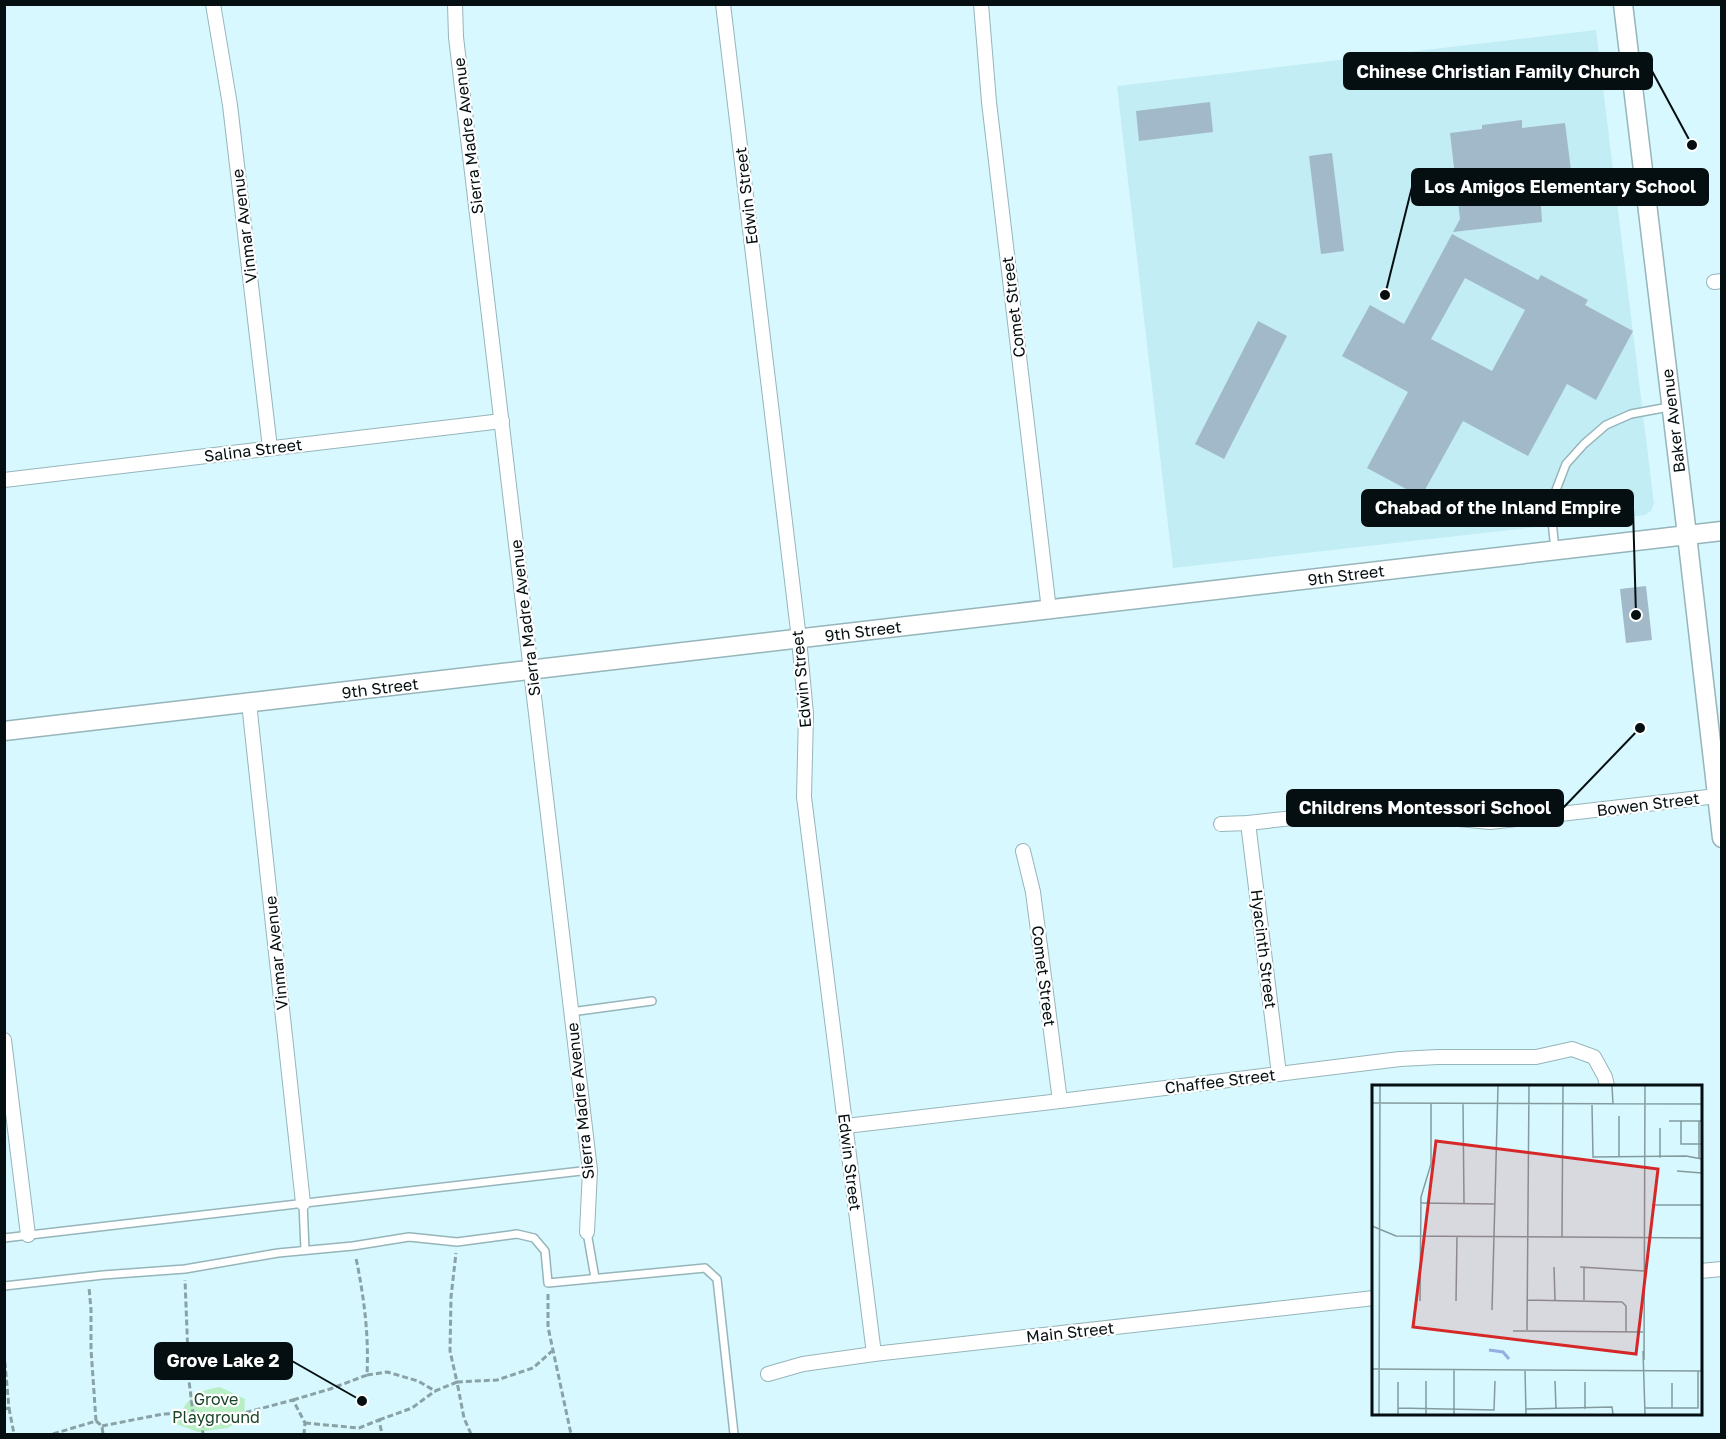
<svg xmlns="http://www.w3.org/2000/svg" width="1726" height="1439" font-family="'Golos Text',sans-serif">
  <style>
    .built { fill: #c3edf4 }
    .green { fill: #b7eec4 }
    .building { fill: #a1b9c9; fill-rule: evenodd }
    .lines { fill: none; stroke-linecap: round; stroke-linejoin: round }
    .service-casing { stroke: #96b5bb; stroke-width: 10 }
    .minor-casing { stroke: #96b5bb; stroke-width: 16 }
    .tertiary-casing { stroke: #96b5bb; stroke-width: 21 }
    .path { stroke: #89a2a6; stroke-width: 3; stroke-dasharray: 6 3; stroke-linecap: butt }
    .service { stroke: #fff; stroke-width: 7 }
    .minor { stroke: #fff; stroke-width: 14 }
    .tertiary { stroke: #fff; stroke-width: 18 }
    .labels { text-anchor: middle; dominant-baseline: central; stroke-width: 4.5; stroke-linejoin: round; paint-order: stroke }
    .street-label { font-size: 16px; fill: #050f11; stroke: #fff }
    .park-label { font-size: 16px; fill: #174326; stroke: #fff }
    .inset-river { fill: none; stroke: #96ace5; stroke-width: 3 }
    .inset-road { fill: none; stroke: #839b9f; stroke-width: 1.5 }
    .view { fill: #d62828; fill-opacity: 0.15; stroke: #d62828; stroke-width: 3 }
    .inset-edge { fill: none; stroke: #050f11; stroke-width: 3 }
    .leader { fill: none; stroke: #050f11; stroke-width: 2 }
    .callout-dot { fill: #050f11; stroke: #fff; stroke-width: 2 }
    .callout { fill: #050f11; stroke: #050f11; stroke-width: 2 }
    .callout-label { font-size: 18px; text-anchor: middle; font-weight: bold; fill: #fff }
  </style>
  <rect width="100%" height="100%" fill="#d7f8fe"/>
  <path class="built" d="M1596,30l58,474 -3,7 -6,4 -472,53 -56,-482z"/>
  <path class="green" d="M220,1387l25,12 -1,18 -16,11 -30,4 -22,-8c9,-24 18,-33 44,-37z"/>
  <g class="building">
    <path d="M1210,102l3,30 -74,9 -3,-30z"/>
    <path d="M1522,120v8l43,-5 7,55 -14,2 3,23 -20,3 1,16 -89,10 7,-13 -10,-86 32,-4v-4z"/>
    <path d="M1332,153l12,98 -23,3 -12,-98z"/>
    <path d="M1452,234l86,46 3,-5 47,25 -3,5 48,26 -37,69 -29,-16 -39,72 -65,-35 -42,76 -54,-29 41,-76 -66,-36 28,-51 34,19zM1465,278l60,32 -33,61 -61,-32z"/>
    <path d="M1258,321l29,15 -63,123 -29,-15z"/>
    <path d="M1646,586l6,54 -26,3 -6,-54z"/>
  </g>
  <g class="lines">
    <defs>
      <g id="service">
        <path d="M1555,550l-4,-39 5,-21 10,-26 18,-20 22,-19 25,-11 38,-7"/>
        <path d="M571,1012l81,-11"/>
        <path d="M303,1203l2,47"/>
        <path d="M587,1232l8,46"/>
        <path d="M4,1238l586,-68"/>
        <path d="M4,1286l99,-11 82,-6 93,-16 75,-7 56,-9 48,5 60,-8 17,4 11,13 3,32 157,-15 12,11 17,155"/>
      </g>
      <g id="minor">
        <path d="M213,4l17,101 40,343"/>
        <path d="M455,4l1,33 134,1133 -3,62"/>
        <path d="M723,4l76,635 7,75 -2,83 70,557"/>
        <path d="M981,4l8,98 60,508"/>
        <path d="M1714,282l8,-1"/>
        <path d="M4,480l498,-59"/>
        <path d="M249,703l54,500"/>
        <path d="M1248,823l31,251"/>
        <path d="M1221,824l27,-1 117,-13 125,12 227,-26"/>
        <path d="M1023,851l10,41 27,209"/>
        <path d="M4,1040l24,195"/>
        <path d="M846,1126l214,-25 340,-42 38,-2h98l36,-8 22,8 11,20 2,9"/>
        <path d="M1700,1271l22,-2"/>
        <path d="M768,1374l35,-10 71,-10 500,-56"/>
      </g>
      <g id="tertiary">
        <path d="M1623,4l64,531 35,303"/>
        <path d="M4,731l1718,-200"/>
      </g>
    </defs>
    <use href="#service" class="service-casing"/>
    <use href="#minor" class="minor-casing"/>
    <use href="#tertiary" class="tertiary-casing"/>
    <g class="path">
      <path d="M548,1294v33l23,107"/>
      <path d="M4,1353l5,55 -5,1"/>
      <path d="M367,1375l20,-3 31,9 17,10 22,-9 -7,-31 1,-54 5,-44"/>
      <path d="M293,1400l37,-11 37,-14c2,-40 -3,-78 -11,-117"/>
      <path d="M9,1408l5,26"/>
      <path d="M193,1413l15,5 28,-3 57,-15 12,23 -1,11"/>
      <path d="M194,1415l8,11 1,8"/>
      <path d="M379,1420l33,-12 23,-17"/>
      <path d="M96,1421l6,5 1,8"/>
      <path d="M305,1423l54,5 20,-8 3,14"/>
      <path d="M102,1426l61,-12 30,-1 -4,-32 -4,-101"/>
      <path d="M53,1434l43,-13 -5,-72v-39l-2,-23"/>
      <path d="M471,1434l-7,-16 -7,-36 40,-2 36,-12 19,-17"/>
    </g>
    <use href="#service" class="service"/>
    <use href="#minor" class="minor"/>
    <use href="#tertiary" class="tertiary"/>
  </g>
  <g class="labels">
    <g class="street-label">
      <text transform="translate(468 136) rotate(-97)">Sierra Madre Avenue</text>
      <text transform="translate(746 196) rotate(-97)">Edwin Street</text>
      <text transform="translate(244 226) rotate(-97)">Vinmar Avenue</text>
      <text transform="translate(1013 307) rotate(-97)">Comet Street</text>
      <text transform="translate(1673 421) rotate(-97)">Baker Avenue</text>
      <text transform="translate(253 450) rotate(-7)">Salina Street</text>
      <text transform="translate(1346 575) rotate(-7)">9th Street</text>
      <text transform="translate(525 618) rotate(-97)">Sierra Madre Avenue</text>
      <text transform="translate(863 631) rotate(-7)">9th Street</text>
      <text transform="translate(801 679) rotate(-95)">Edwin Street</text>
      <text transform="translate(380 688) rotate(-7)">9th Street</text>
      <text transform="translate(1648 804) rotate(-7)">Bowen Street</text>
      <text transform="translate(1264 949) rotate(83)">Hyacinth Street</text>
      <text transform="translate(276 953) rotate(-96)">Vinmar Avenue</text>
      <text transform="translate(1044 976) rotate(83)">Comet Street</text>
      <text transform="translate(1220 1081) rotate(-7)">Chaffee Street</text>
      <text transform="translate(580 1101) rotate(-96)">Sierra Madre Avenue</text>
      <text transform="translate(850 1162) rotate(83)">Edwin Street</text>
      <text transform="translate(1070 1332) rotate(-6)">Main Street</text>
    </g>
    <g class="park-label">
      <text x="216" y="1399">Grove<tspan x="216" dy="18">Playground</tspan></text>
    </g>
  </g>
  <g transform="translate(1372 1085)">
    <rect width="330" height="330" fill="#d7f8fe"/>
    <path class="inset-river" d="M117,265l14,2 6,7"/>
    <path class="inset-road" d="M240,1l1,18M0,18l330,1M91,19l1,99M220,20l1,52 93,-1 16,3M297,36h33M309,36v23h21M288,43v30M247,72v-41M327,74v-38M305,86l25,2M48,118l74,1M280,120h50M0,141l24,10 306,2M190,152l1,-151M182,182l1,33M208,182l64,4M212,182v33M155,215l95,2 4,4v26M48,216l1,-104 10,-33v-61M84,216l1,-65M120,225l6,-224M155,245l2,-244M141,246l130,1M271,266l2,63M272,275l1,-274M0,284l330,2M82,285v44M153,286l1,43M183,296l1,28M26,297v32M213,297v27M26,323l96,2 1,-29M273,323h53v-37M300,323v-25M154,324l86,-2 1,7M7,329l1,-328M54,329v-33"/>
    <path class="view" d="M64,56l222,28 -22,185 -223,-27z"/>
    <rect width="330" height="330" class="inset-edge"/>
  </g>
  <path class="leader" d="M1692 145L1652 71M1385 295L1412 187M1636 615L1633 508M1640 728L1563 808M362 1401L292 1361"/>
  <g class="callout-dot">
    <circle cx="1692" cy="145" r="6"/>
    <circle cx="1385" cy="295" r="6"/>
    <circle cx="1636" cy="615" r="6"/>
    <circle cx="1640" cy="728" r="6"/>
    <circle cx="362" cy="1401" r="6"/>
  </g>
  <g class="callout">
    <rect x="1344" y="53" width="308" height="36" rx="6"/>
    <rect x="1412" y="169" width="296" height="36" rx="6"/>
    <rect x="1362" y="490" width="271" height="36" rx="6"/>
    <rect x="1287" y="790" width="276" height="36" rx="6"/>
    <rect x="155" y="1343" width="137" height="36" rx="6"/>
  </g>
  <g class="callout-label">
    <text x="1498" y="78">Chinese Christian Family Church</text>
    <text x="1560" y="193">Los Amigos Elementary School</text>
    <text x="1498" y="514">Chabad of the Inland Empire</text>
    <text x="1425" y="814">Childrens Montessori School</text>
    <text x="223" y="1367">Grove Lake 2</text>
  </g>
  <rect width="1726" height="1439" fill="none" stroke="#050f11" stroke-width="12"/>
</svg>
